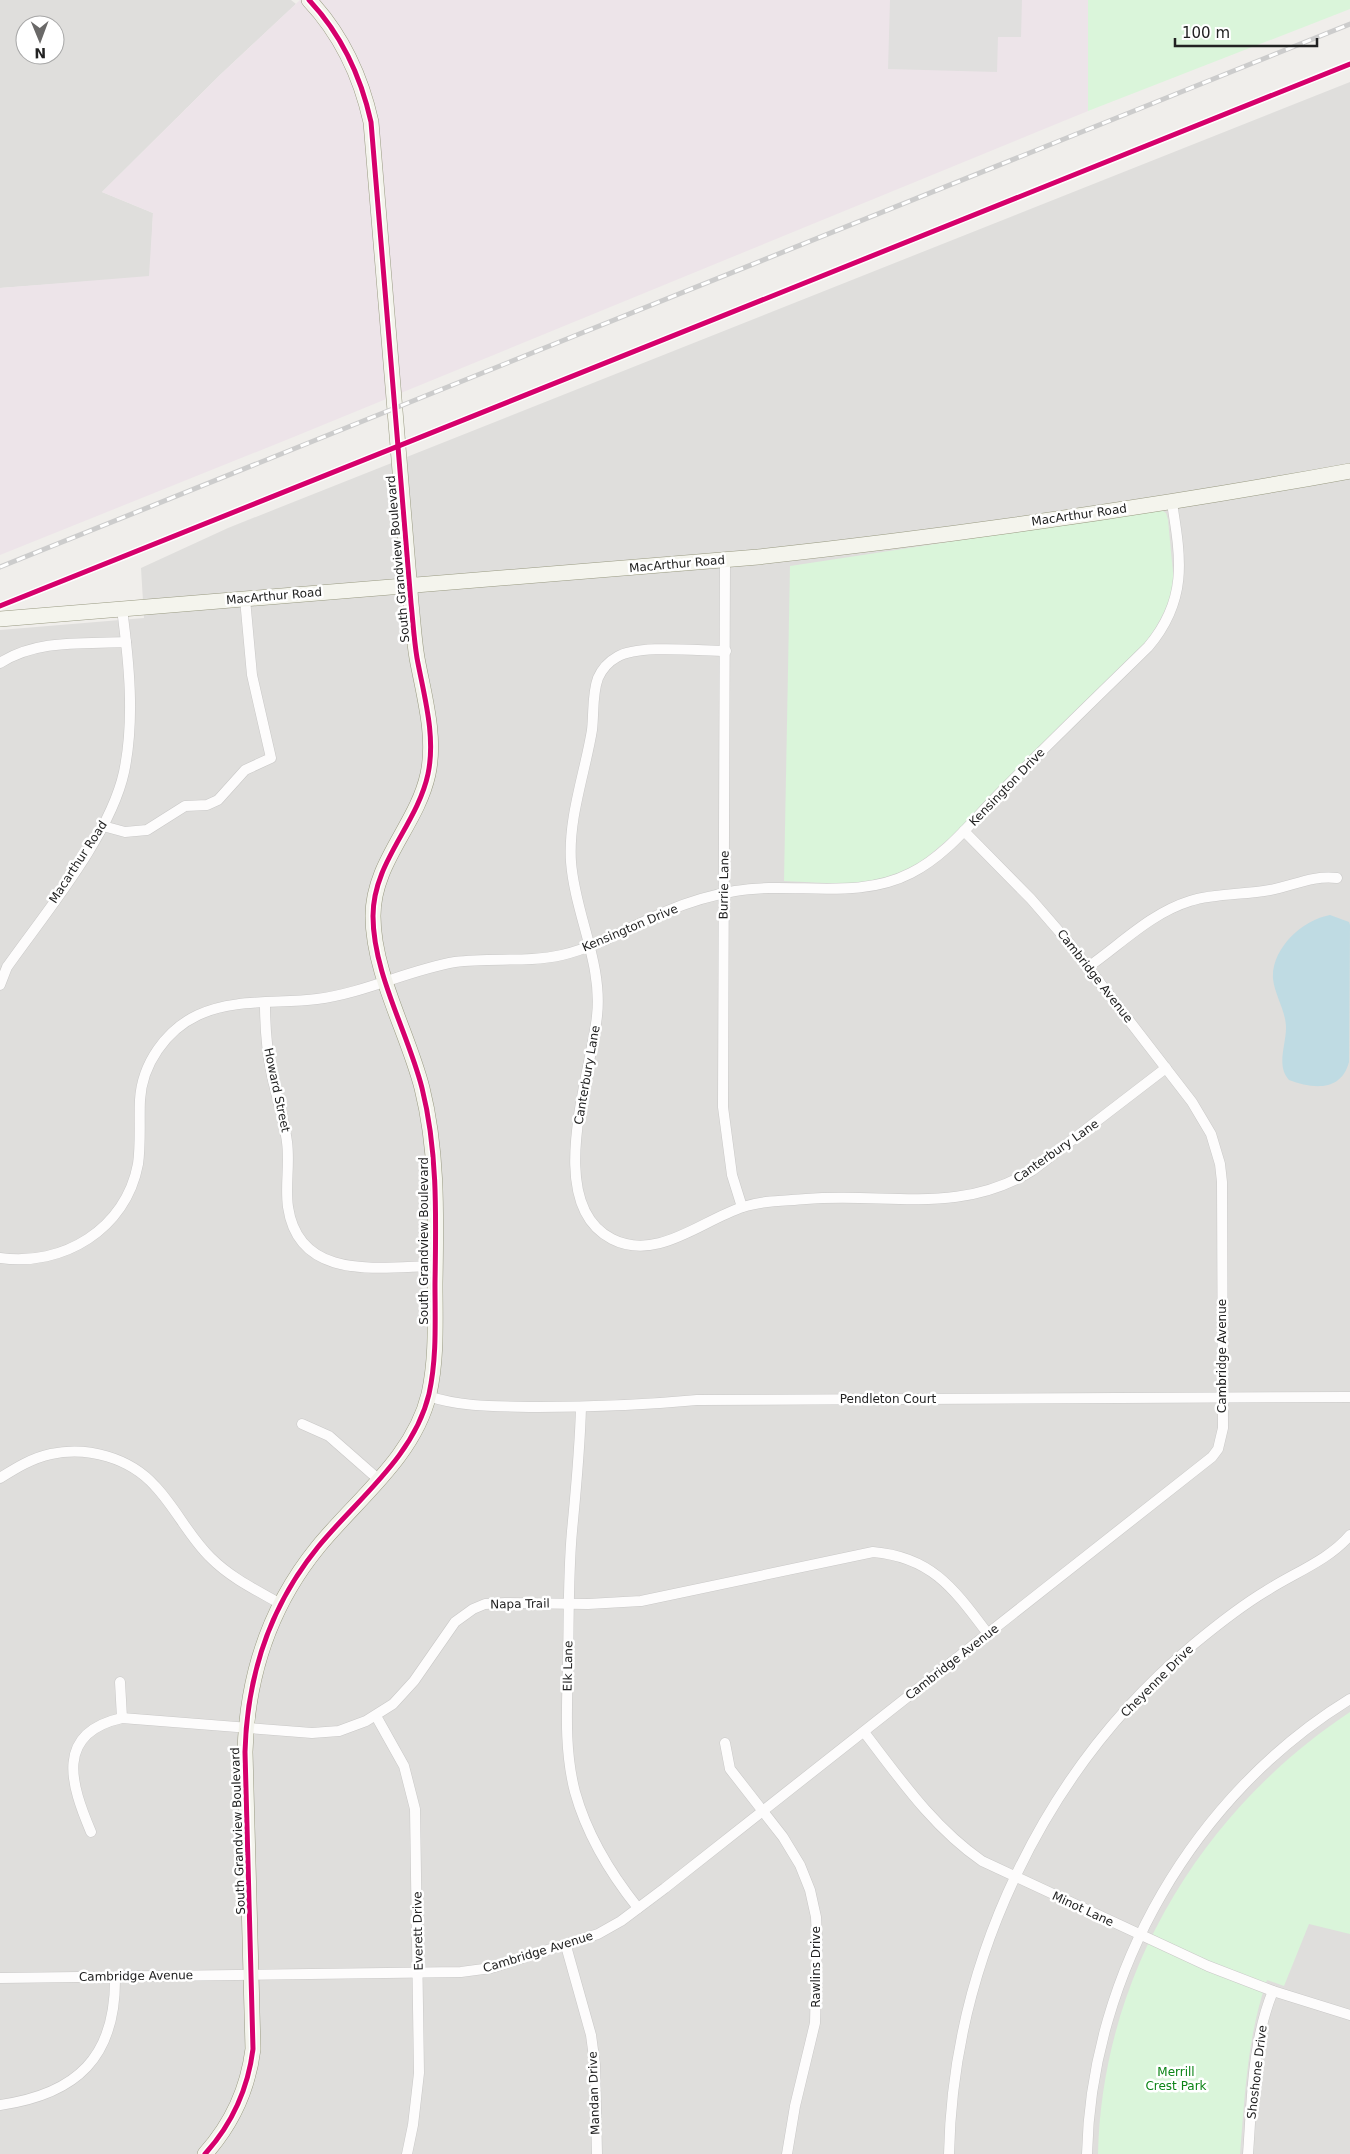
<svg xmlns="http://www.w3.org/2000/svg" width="1350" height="2154" font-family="'DejaVu Sans',sans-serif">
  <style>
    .residential { fill: #dfdedc; fill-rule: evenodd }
    .industrial { fill: #ede4e9 }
    .park { fill: #daf5da }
    .parking { fill: #e0dfde }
    .water { fill: #bfdbe3 }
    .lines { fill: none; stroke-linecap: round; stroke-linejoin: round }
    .street-casing { stroke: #c9c8c7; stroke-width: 11 }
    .secondary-casing { stroke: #999a82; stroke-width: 16 }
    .street { stroke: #fdfcfc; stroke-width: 10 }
    .secondary { stroke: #f4f4ed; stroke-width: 15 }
    .rail-casing { stroke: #ccc; stroke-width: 5 }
    .rail { stroke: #fff; stroke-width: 3; stroke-dasharray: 9; stroke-linecap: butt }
    .cycleway-casing { stroke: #fff; stroke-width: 8 }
    .cycleway { stroke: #d6006c; stroke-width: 5 }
    .labels { text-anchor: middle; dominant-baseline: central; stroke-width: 5; stroke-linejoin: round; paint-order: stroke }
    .street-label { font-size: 12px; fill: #222; stroke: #fff }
    .park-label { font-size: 12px; fill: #0c8416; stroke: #fff }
  </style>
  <rect width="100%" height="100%" fill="#f0eeeb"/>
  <g class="residential">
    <path d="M0,0h291l5,4 -75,70 -119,118 51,21 -3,64 -150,11zM25,25h30v30h-30z"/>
    <path d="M1350,82v2072h-1350v-1524l144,-12 -3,-50 87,-40z"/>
  </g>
  <path class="industrial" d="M300,0h788v111l-792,325 -296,119v-267l149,-12 4,-63 -51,-21 119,-118z"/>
  <g class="park">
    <path d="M1088,0h262v9l-262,102z"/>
    <path d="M1161,510l5,3 2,7 6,63 -5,20 -19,35 -198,198 -31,26 -14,9 -23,8 -37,5 -63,-3 6,-315z"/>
    <path d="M1350,1712v222l-41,-10 -25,62 -17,-6c-20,57 -22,115 -27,174h-142c4,-180 104,-344 252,-442z"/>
  </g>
  <path class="parking" d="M890,0h132l-1,37h-23l-1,35 -109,-3z"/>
  <path class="water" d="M1330,915l19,7 1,3 -1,137c-8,30 -36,27 -60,18 -13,-14 -3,-35 -3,-52 0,-17 -11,-32 -13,-49 -2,-30 29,-59 57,-64z"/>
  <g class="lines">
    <defs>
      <g id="street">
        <path d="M725,560l-2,547 9,68 10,32"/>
        <path d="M726,651c-27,0 -87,-7 -109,6 -9,5 -15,12 -19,21 -6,16 -4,35 -6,52 -7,43 -24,88 -21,132 4,52 32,102 26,154 -6,59 -54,188 15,223 45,23 90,-19 131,-32 21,-7 42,-6 63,-8 81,-7 153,17 227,-29l133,-102"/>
        <path d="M0,663c37,-24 83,-19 126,-21"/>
        <path d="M103,826l22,6 22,-2 38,-24 22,-1 11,-5 27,-30 26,-12 -19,-83 -7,-76"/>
        <path d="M1088,967c33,-23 63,-54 102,-66 26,-8 54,-6 80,-11 23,-4 42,-15 67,-12"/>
        <path d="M0,985l7,-18c38,-54 103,-131 117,-195 11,-53 5,-110 -2,-163"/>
        <path d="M265,1004c0,24 2,48 7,72 5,22 12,43 15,66 3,22 -2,44 1,65 11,75 92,60 147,59"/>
        <path d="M0,1258c63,9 126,-29 138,-94 3,-21 1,-43 2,-64 2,-36 26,-70 58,-85 36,-17 81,-11 119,-16 48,-6 91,-29 138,-37 36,-5 71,1 107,-7 37,-9 70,-29 105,-44 22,-9 45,-16 68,-20 58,-10 122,10 176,-18 36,-18 62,-53 90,-81 48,-49 98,-97 147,-145 40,-47 33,-88 24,-144"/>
        <path d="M428,1396c36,12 72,10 110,11 53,0 106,-2 159,-7l653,-3"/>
        <path d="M581,1407c-1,42 -5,82 -9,124 -4,44 -3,89 -4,133 -1,43 -4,86 7,128 12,43 35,81 63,116"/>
        <path d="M302,1424l27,12 49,43"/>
        <path d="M0,1478c16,-10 32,-20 51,-24 37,-8 79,4 104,32 21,22 34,51 56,72 20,20 45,32 70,46"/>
        <path d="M120,1682l2,36"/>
        <path d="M376,1716l28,50 11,43 4,264 -6,52 -6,29"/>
        <path d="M864,1732c36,47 69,95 118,129l226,105 65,25 77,24"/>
        <path d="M725,1743l5,26 53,68 17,28 10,25 6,27 1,22 -2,84 -20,83 -8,48"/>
        <path d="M91,1832c-20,-47 -37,-99 31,-114l190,15 27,-2 27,-10 27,-17 21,-23 41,-59 18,-13 12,-5 20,-1 83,1 53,-3 232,-49c59,5 81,37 115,82"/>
        <path d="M566,1946l25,89 4,30 2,89"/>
        <path d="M0,1978l461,-6 30,-4 107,-34 23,-13 44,-33 547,-431 6,-8 5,-21 -1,-246 -2,-18 -9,-30 -19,-32 -122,-158 -39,-45 -67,-68"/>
        <path d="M0,2105c77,-11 116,-48 115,-128"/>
        <path d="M949,2154c4,-194 96,-386 245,-510 23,-19 47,-38 72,-53 28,-18 63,-31 84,-56"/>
        <path d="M1087,2154c4,-182 108,-360 263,-455"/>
        <path d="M1248,2154c4,-54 4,-112 25,-163"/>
      </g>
      <g id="secondary">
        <path d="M0,619l758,-62c198,-22 396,-50 592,-86"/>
        <path d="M205,2154c27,-30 43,-65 48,-105l-8,-297c2,-75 25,-146 73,-205 39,-48 96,-90 111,-153 8,-36 6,-74 6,-110 1,-66 3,-132 -13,-196 -14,-55 -49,-115 -49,-172 0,-54 44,-91 55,-142 8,-38 -4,-78 -11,-116 -3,-18 -4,-36 -6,-55l-40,-481c-10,-45 -30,-88 -62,-122"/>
      </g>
    </defs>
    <use href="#street" class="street-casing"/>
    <use href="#secondary" class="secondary-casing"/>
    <use href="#street" class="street"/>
    <use href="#secondary" class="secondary"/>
    <defs>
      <path id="rail" d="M0,567l1350,-543"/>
    </defs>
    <use href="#rail" class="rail-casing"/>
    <use href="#rail" class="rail"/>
    <defs>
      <g id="cycleway">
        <path d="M0,606l1350,-542"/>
        <path d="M205,2154c27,-30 43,-65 48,-105l-8,-297c2,-75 25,-146 73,-205 39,-48 96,-90 111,-153 8,-36 6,-74 6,-110 1,-66 3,-132 -13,-196 -14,-55 -49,-115 -49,-172 0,-54 44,-91 55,-142 8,-38 -4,-78 -11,-116 -3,-18 -4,-36 -6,-55l-40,-481c-10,-45 -30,-88 -62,-122"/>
      </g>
    </defs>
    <use href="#cycleway" class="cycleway-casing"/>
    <use href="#cycleway" class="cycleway"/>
  </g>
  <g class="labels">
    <g class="street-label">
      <text transform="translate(1079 515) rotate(-8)">MacArthur Road</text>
      <text transform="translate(398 559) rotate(-95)">South Grandview Boulevard</text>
      <text transform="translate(677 564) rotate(-5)">MacArthur Road</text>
      <text transform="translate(274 596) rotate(-5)">MacArthur Road</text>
      <text transform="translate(1007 787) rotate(-46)">Kensington Drive</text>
      <text transform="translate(78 862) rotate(-57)">Macarthur Road</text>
      <text transform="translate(724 885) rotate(-89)">Burrie Lane</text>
      <text transform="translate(630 928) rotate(-23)">Kensington Drive</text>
      <text transform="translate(1095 976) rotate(52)">Cambridge Avenue</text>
      <text transform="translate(587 1075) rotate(-80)">Canterbury Lane</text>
      <text transform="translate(277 1090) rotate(78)">Howard Street</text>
      <text transform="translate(1056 1151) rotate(-35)">Canterbury Lane</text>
      <text transform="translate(424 1241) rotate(-90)">South Grandview Boulevard</text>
      <text transform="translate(1222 1356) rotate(-90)">Cambridge Avenue</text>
      <text x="888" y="1399">Pendleton Court</text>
      <text transform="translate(520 1604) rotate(-1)">Napa Trail</text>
      <text transform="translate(952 1662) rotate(-38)">Cambridge Avenue</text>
      <text transform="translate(568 1666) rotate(-89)">Elk Lane</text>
      <text transform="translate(1157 1681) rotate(-45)">Cheyenne Drive</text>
      <text transform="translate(238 1831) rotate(-92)">South Grandview Boulevard</text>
      <text transform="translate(1083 1909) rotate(25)">Minot Lane</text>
      <text transform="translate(418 1931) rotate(-91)">Everett Drive</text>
      <text transform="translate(538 1952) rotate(-17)">Cambridge Avenue</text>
      <text transform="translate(816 1967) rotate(-90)">Rawlins Drive</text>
      <text transform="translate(136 1976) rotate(-1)">Cambridge Avenue</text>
      <text transform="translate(1257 2072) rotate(-83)">Shoshone Drive</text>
      <text transform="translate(594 2093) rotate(-92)">Mandan Drive</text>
    </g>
    <g class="park-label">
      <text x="1176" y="2072">Merrill<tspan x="1176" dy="14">Crest Park</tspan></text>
    </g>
  </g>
  <g transform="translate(40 40) rotate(179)"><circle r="24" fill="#ffffff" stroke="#a7a7a7"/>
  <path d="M0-4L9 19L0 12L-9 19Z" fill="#6a6968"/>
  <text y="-8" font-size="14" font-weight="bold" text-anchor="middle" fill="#222222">N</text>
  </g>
  <path d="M1175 38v8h142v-8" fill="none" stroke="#222222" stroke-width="2.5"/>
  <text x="1182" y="38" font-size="15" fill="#222222" stroke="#ffffff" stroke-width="4" paint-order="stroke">100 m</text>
</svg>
